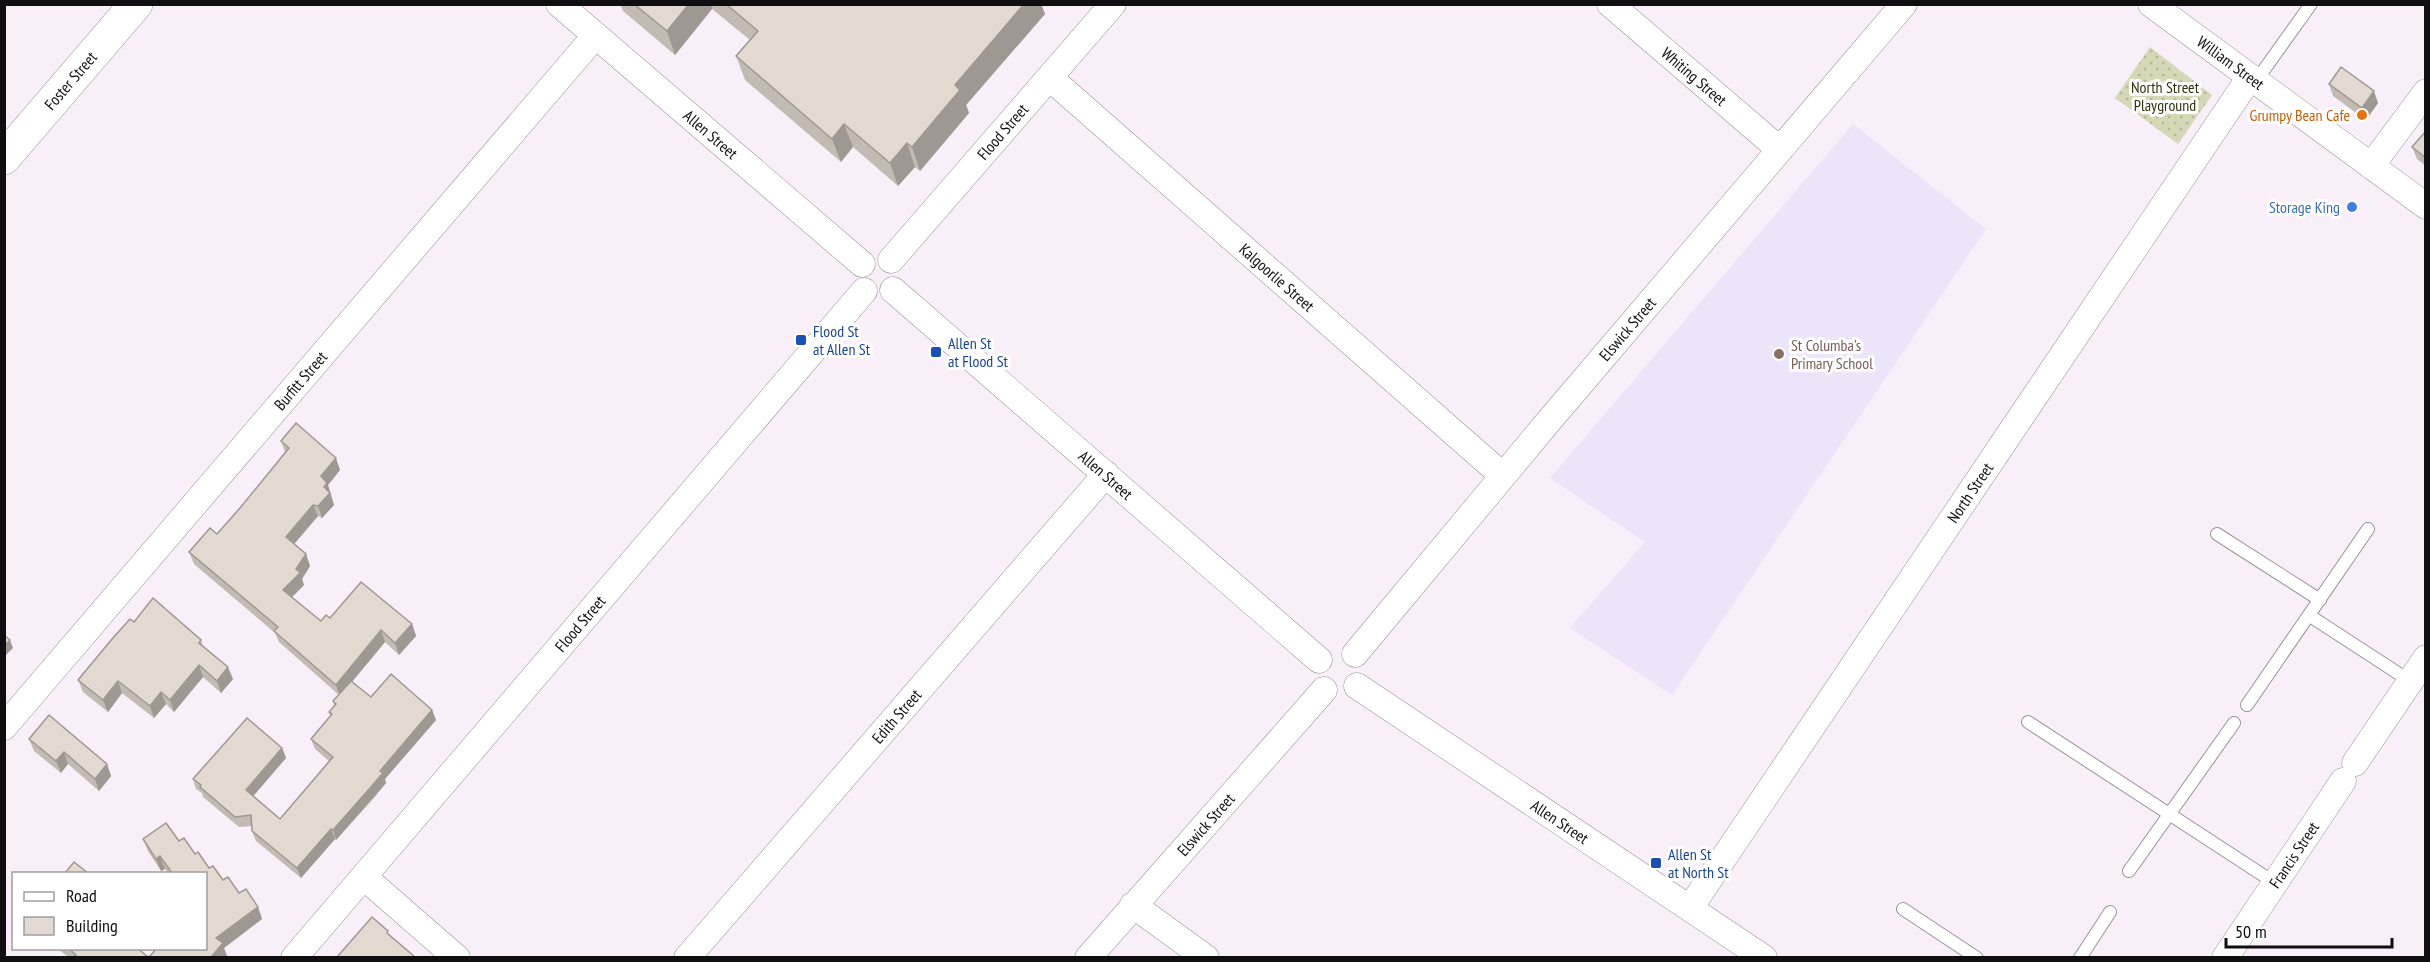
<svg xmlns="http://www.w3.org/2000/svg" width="2430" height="962" font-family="'PT Sans Narrow',sans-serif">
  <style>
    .education { fill: #ede4fa }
    .grass { fill: url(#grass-dots) }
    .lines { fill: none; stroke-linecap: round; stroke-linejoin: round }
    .lane-casing { stroke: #9a939b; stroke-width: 14 }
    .street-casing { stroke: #9a939b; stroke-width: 27 }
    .primary-casing { stroke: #9a939b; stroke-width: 34 }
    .lane { stroke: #fff; stroke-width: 12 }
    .street { stroke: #fff; stroke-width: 26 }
    .primary { stroke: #fff; stroke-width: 33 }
    .wall { fill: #c2bbb4 }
    .shaded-wall { fill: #9e9892 }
    .building { fill: #e2d9d1; stroke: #9e9892; stroke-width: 1.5 }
    .food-dot { fill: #e8710a; stroke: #fff; stroke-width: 2 }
    .shop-dot { fill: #3f7fe0; stroke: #fff; stroke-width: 2 }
    .transit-dot { fill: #1a4fb4; stroke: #fff; stroke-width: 2 }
    .education-dot { fill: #8d6e63; stroke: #fff; stroke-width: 2 }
    .labels { text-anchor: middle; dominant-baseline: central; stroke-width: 6; stroke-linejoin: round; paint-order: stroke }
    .street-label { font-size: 16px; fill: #100e11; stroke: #fff }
    .park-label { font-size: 16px; fill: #31320d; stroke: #fff }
    .food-label { font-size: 16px; fill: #c56008; stroke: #fff; text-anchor: end }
    .shop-label { font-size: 16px; fill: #366cbe; stroke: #fff; text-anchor: end }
    .transit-label { font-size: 16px; fill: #164399; stroke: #fff; text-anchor: start }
    .education-label { font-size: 16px; fill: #785e54; stroke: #fff; text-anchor: start }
  </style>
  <defs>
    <pattern id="grass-dots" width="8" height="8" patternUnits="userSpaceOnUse" patternTransform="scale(1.5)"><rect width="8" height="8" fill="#d5d7b5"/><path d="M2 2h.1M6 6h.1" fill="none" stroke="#b6b79b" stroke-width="1.8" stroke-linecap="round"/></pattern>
  </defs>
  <rect width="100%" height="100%" fill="#f8eff8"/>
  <path class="education" d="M1853,124l133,105 -314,466 -102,-67 75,-86 -95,-64z"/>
  <path class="grass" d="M2150,47l62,48 -34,49 -63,-46z"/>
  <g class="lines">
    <defs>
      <g id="lane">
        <path d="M2256,81l55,-77"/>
        <path d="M2217,534l103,66"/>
        <path d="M2310,616l100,65"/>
        <path d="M2247,705l121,-176"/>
        <path d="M2028,722l247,161"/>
        <path d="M2129,871l105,-148"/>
        <path d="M1903,909l74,49"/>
        <path d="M2080,958l30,-46"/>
      </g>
      <g id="street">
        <path id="s1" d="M559,4l303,260"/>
        <path id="s2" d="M1610,4l169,145"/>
        <path id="s3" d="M2151,4l275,202"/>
        <path id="s4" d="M1050,78l452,397"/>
        <path d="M2371,166l55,-74"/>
        <path id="s5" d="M891,260l222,-256"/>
        <path id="s6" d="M893,290l426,370"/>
        <path id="s7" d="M1355,654l193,-232 356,-418"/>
        <path id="s8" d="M1357,686l407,272"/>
        <path id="s9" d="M4,727l591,-691"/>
        <path d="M2355,763l71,-105"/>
        <path d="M364,877l93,81"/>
        <path d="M1133,905l73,53"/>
        <path id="s10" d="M1690,908l560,-831"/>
        <path id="s11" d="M294,958l570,-667"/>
        <path id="s12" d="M687,958l419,-484"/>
        <path id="s13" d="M1088,958l236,-268"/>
        <path id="s14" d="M2225,958l118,-177"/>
      </g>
      <g id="primary">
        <path id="s15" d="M4,158l132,-154"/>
      </g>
    </defs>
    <use href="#lane" class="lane-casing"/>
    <use href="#street" class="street-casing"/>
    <use href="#primary" class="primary-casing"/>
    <use href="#lane" class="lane"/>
    <use href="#street" class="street"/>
    <use href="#primary" class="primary"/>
  </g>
  <g class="wall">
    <path d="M620,4h421l4,10 -79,91 3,8 -49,58 -5,-4 -17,19 -45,-39 -12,15 -96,-82 -9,-24 14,-16 -38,-31 -37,46 -52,-44z"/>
    <path d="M2329,84l49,19 -12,17 -33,-24z"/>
    <path d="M2426,131v35l-9,-7 -5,-12z"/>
    <path d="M281,441l59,29 -12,15 6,20 -12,13 -4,-2 -24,28 12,10 4,12 -8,13 2,6 -12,12 29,24 9,-3 82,6 4,12 -17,19 -14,-13 -33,40 19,15 61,13 4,10 -51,59 1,4 -12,15 -38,42 -1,-1 -34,39 -45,-37 -4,-10v-5l-13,1 -36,-30 -1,-4 -6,-4 -3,-10 89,-31 4,10 -33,38 27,23 49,-58 -14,-12 -4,-10 19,-23 -1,-4 5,-7 -1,-4 6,-6 -60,-53 -4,-9 -81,-69 -5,-12 28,-18 23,-26 45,-56z"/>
    <path d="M134,622l67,18 2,6 30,33 -12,14 -18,-16 -29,35 -8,-8 -12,14 -32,-25 -14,19 -25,-20 -5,-12z"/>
    <path d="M29,739l78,25 4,12 -12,15 -31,-27 -7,9 -27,-22z"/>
    <path d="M143,839l36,2 60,52 19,14 4,12 -38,29 3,8 -21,-8v-75h-38l-3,-4 -4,2 -13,-20z"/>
    <path d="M137,948l11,9h-80l-10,-8z"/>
  </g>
  <g class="shaded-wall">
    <path d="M689,4h22l1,5 -37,46 -8,-24z"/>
    <path d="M1024,4h17l4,10 -79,91 3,8 -49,58 -8,-24 43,-62z"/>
    <path d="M2374,91l4,12 -12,17 -4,-12z"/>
    <path d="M844,124l9,23 -12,15 -9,-23z"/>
    <path d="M907,143l8,24 -17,19 -8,-23z"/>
    <path d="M336,458l4,12 -12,15 6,20 -12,13 -4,-12 6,-19 -3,-11z"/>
    <path d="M313,505l5,11 -28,33 -4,-12z"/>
    <path d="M306,554l4,12 -8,13 2,6 -16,16 -5,-11z"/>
    <path d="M412,624l4,12 -17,19 -4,-12z"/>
    <path d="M381,630l4,12 -45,54 -4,-11z"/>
    <path d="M10,640l3,8 -9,9v-11z"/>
    <path d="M199,665l4,12 -29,35 -4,-12z"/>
    <path d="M228,667l5,12 -12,14 -4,-12z"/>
    <path d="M118,681l4,12 -14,19 -5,-12z"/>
    <path d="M161,692l5,12 -12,14 -4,-12z"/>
    <path d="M432,710l4,10 -51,59 1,4 -50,57 -3,-10 47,-59z"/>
    <path d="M282,748l4,10 -36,42 -4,-10z"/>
    <path d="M64,752l4,12 -7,9 -5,-12z"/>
    <path d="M107,764l4,12 -12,15 -4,-12z"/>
    <path d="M331,829l4,10 -34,39 -4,-10z"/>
    <path d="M160,856l5,13 -4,2 -5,-12z"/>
    <path d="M258,907l4,12 -38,29 3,8 -1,1h-15l5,-19z"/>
  </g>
  <g class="building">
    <path d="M634,4h55l-22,27z"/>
    <path d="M726,4h298l-69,81 5,5 -48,57 -5,-4 -17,20 -46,-39 -12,15 -96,-83 22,-25z"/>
    <path d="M2341,67l33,24 -12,17 -33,-24z"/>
    <path d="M2426,131v27l-14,-11z"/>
    <path d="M296,423l40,35 -15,18 6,7 -3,4 6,6 -12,13 -5,-1 -27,32 20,17 -10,15 4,4 -17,17 38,31 5,-6 4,3 31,-36 51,42 -17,19 -14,-13 -45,55 -62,-54 4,-4 -89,-75 21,-24 7,6 23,-26 49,-60 -8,-7z"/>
    <path d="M153,598l48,42 -2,3 29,24 -11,14 -18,-16 -29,35 -9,-8 -11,14 -32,-25 -15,19 -25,-20 34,-41 18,-20 4,3z"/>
    <path d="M4,635l6,5 -6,6z"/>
    <path d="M391,674l41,36 -52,61 3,2 -13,15 -37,42 -2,-1 -34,39 -45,-37 -1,-16 -16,2 -35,-30 1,-2 -8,-6 54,-61 35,30 -36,42 34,29 53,-62 -22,-18 21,-25 -3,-2 7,-8 -3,-3 18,-20 20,16z"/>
    <path d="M49,715l58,49 -12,15 -31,-27 -8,9 -27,-22z"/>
    <path d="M166,823l13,18 5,-3 11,16 3,-2 11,16 4,-2 10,14 5,-3 11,16 7,-4 12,18 -42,31 7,5 -12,14h-62l8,-9h49v-75h-34l-12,-17 -4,3 -13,-20z"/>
    <path d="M74,862l14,11h-23z"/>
    <path d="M372,917l16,14 -1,2 28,24h-78z"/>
    <path d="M68,948h69l11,9h-74l2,-2z"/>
  </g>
  <circle class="food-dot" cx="2362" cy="115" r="6"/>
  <circle class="shop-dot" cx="2352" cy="207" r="6"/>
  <g class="transit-dot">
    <rect x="795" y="334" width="12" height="12" rx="3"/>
    <rect x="930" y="346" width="12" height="12" rx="3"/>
    <rect x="1650" y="857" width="12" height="12" rx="3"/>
  </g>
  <circle class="education-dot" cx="1779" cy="354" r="6"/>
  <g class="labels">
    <g class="street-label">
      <text stroke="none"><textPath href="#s3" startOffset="99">William Street</textPath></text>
      <text stroke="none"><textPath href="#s2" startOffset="111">Whiting Street</textPath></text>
      <text stroke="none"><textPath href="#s15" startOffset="102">Foster Street</textPath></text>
      <text stroke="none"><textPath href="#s5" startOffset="170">Flood Street</textPath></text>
      <text stroke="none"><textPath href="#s1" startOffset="200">Allen Street</textPath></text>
      <text stroke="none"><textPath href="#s4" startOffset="302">Kalgoorlie Street</textPath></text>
      <text stroke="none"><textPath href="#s7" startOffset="424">Elswick Street</textPath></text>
      <text stroke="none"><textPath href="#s9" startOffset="456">Burfitt Street</textPath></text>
      <text stroke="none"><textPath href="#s6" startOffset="282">Allen Street</textPath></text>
      <text stroke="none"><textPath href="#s10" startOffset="501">North Street</textPath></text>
      <text stroke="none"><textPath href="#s11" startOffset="440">Flood Street</textPath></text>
      <text stroke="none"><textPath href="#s12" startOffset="320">Edith Street</textPath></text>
      <text stroke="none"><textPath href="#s8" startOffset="244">Allen Street</textPath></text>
      <text stroke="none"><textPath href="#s13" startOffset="178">Elswick Street</textPath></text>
      <text stroke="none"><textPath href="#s14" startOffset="124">Francis Street</textPath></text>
    </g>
    <g class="park-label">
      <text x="2165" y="87">North Street<tspan x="2165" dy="18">Playground</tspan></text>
    </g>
    <g class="food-label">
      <text x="2350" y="115">Grumpy Bean Cafe</text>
    </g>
    <g class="shop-label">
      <text x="2340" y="207">Storage King</text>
    </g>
    <g class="transit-label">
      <text x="813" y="331">Flood St<tspan x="813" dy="18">at Allen St</tspan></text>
      <text x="948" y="343">Allen St<tspan x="948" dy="18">at Flood St</tspan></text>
      <text x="1668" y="854">Allen St<tspan x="1668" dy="18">at North St</tspan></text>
    </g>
    <g class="education-label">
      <text x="1791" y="345">St Columba's<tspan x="1791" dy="18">Primary School</tspan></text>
    </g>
  </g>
  <rect width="2430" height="962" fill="none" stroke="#100e11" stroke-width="12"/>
  <rect x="12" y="872" width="195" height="78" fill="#ffffff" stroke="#9f9fa0" stroke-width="1.5"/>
  <rect x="24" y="892" width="30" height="9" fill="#ffffff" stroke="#9f9fa0" stroke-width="1.5"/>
  <text x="66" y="902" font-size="18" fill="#100e11">Road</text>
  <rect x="24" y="917" width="30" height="18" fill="#e2d9d1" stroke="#9f9fa0" stroke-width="1.5"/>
  <text x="66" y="932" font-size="18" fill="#100e11">Building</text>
  <path d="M2226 938v9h166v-9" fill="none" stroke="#100e11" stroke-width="3"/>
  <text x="2235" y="938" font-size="18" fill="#100e11" stroke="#ffffff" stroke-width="4.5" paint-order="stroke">50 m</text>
</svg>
